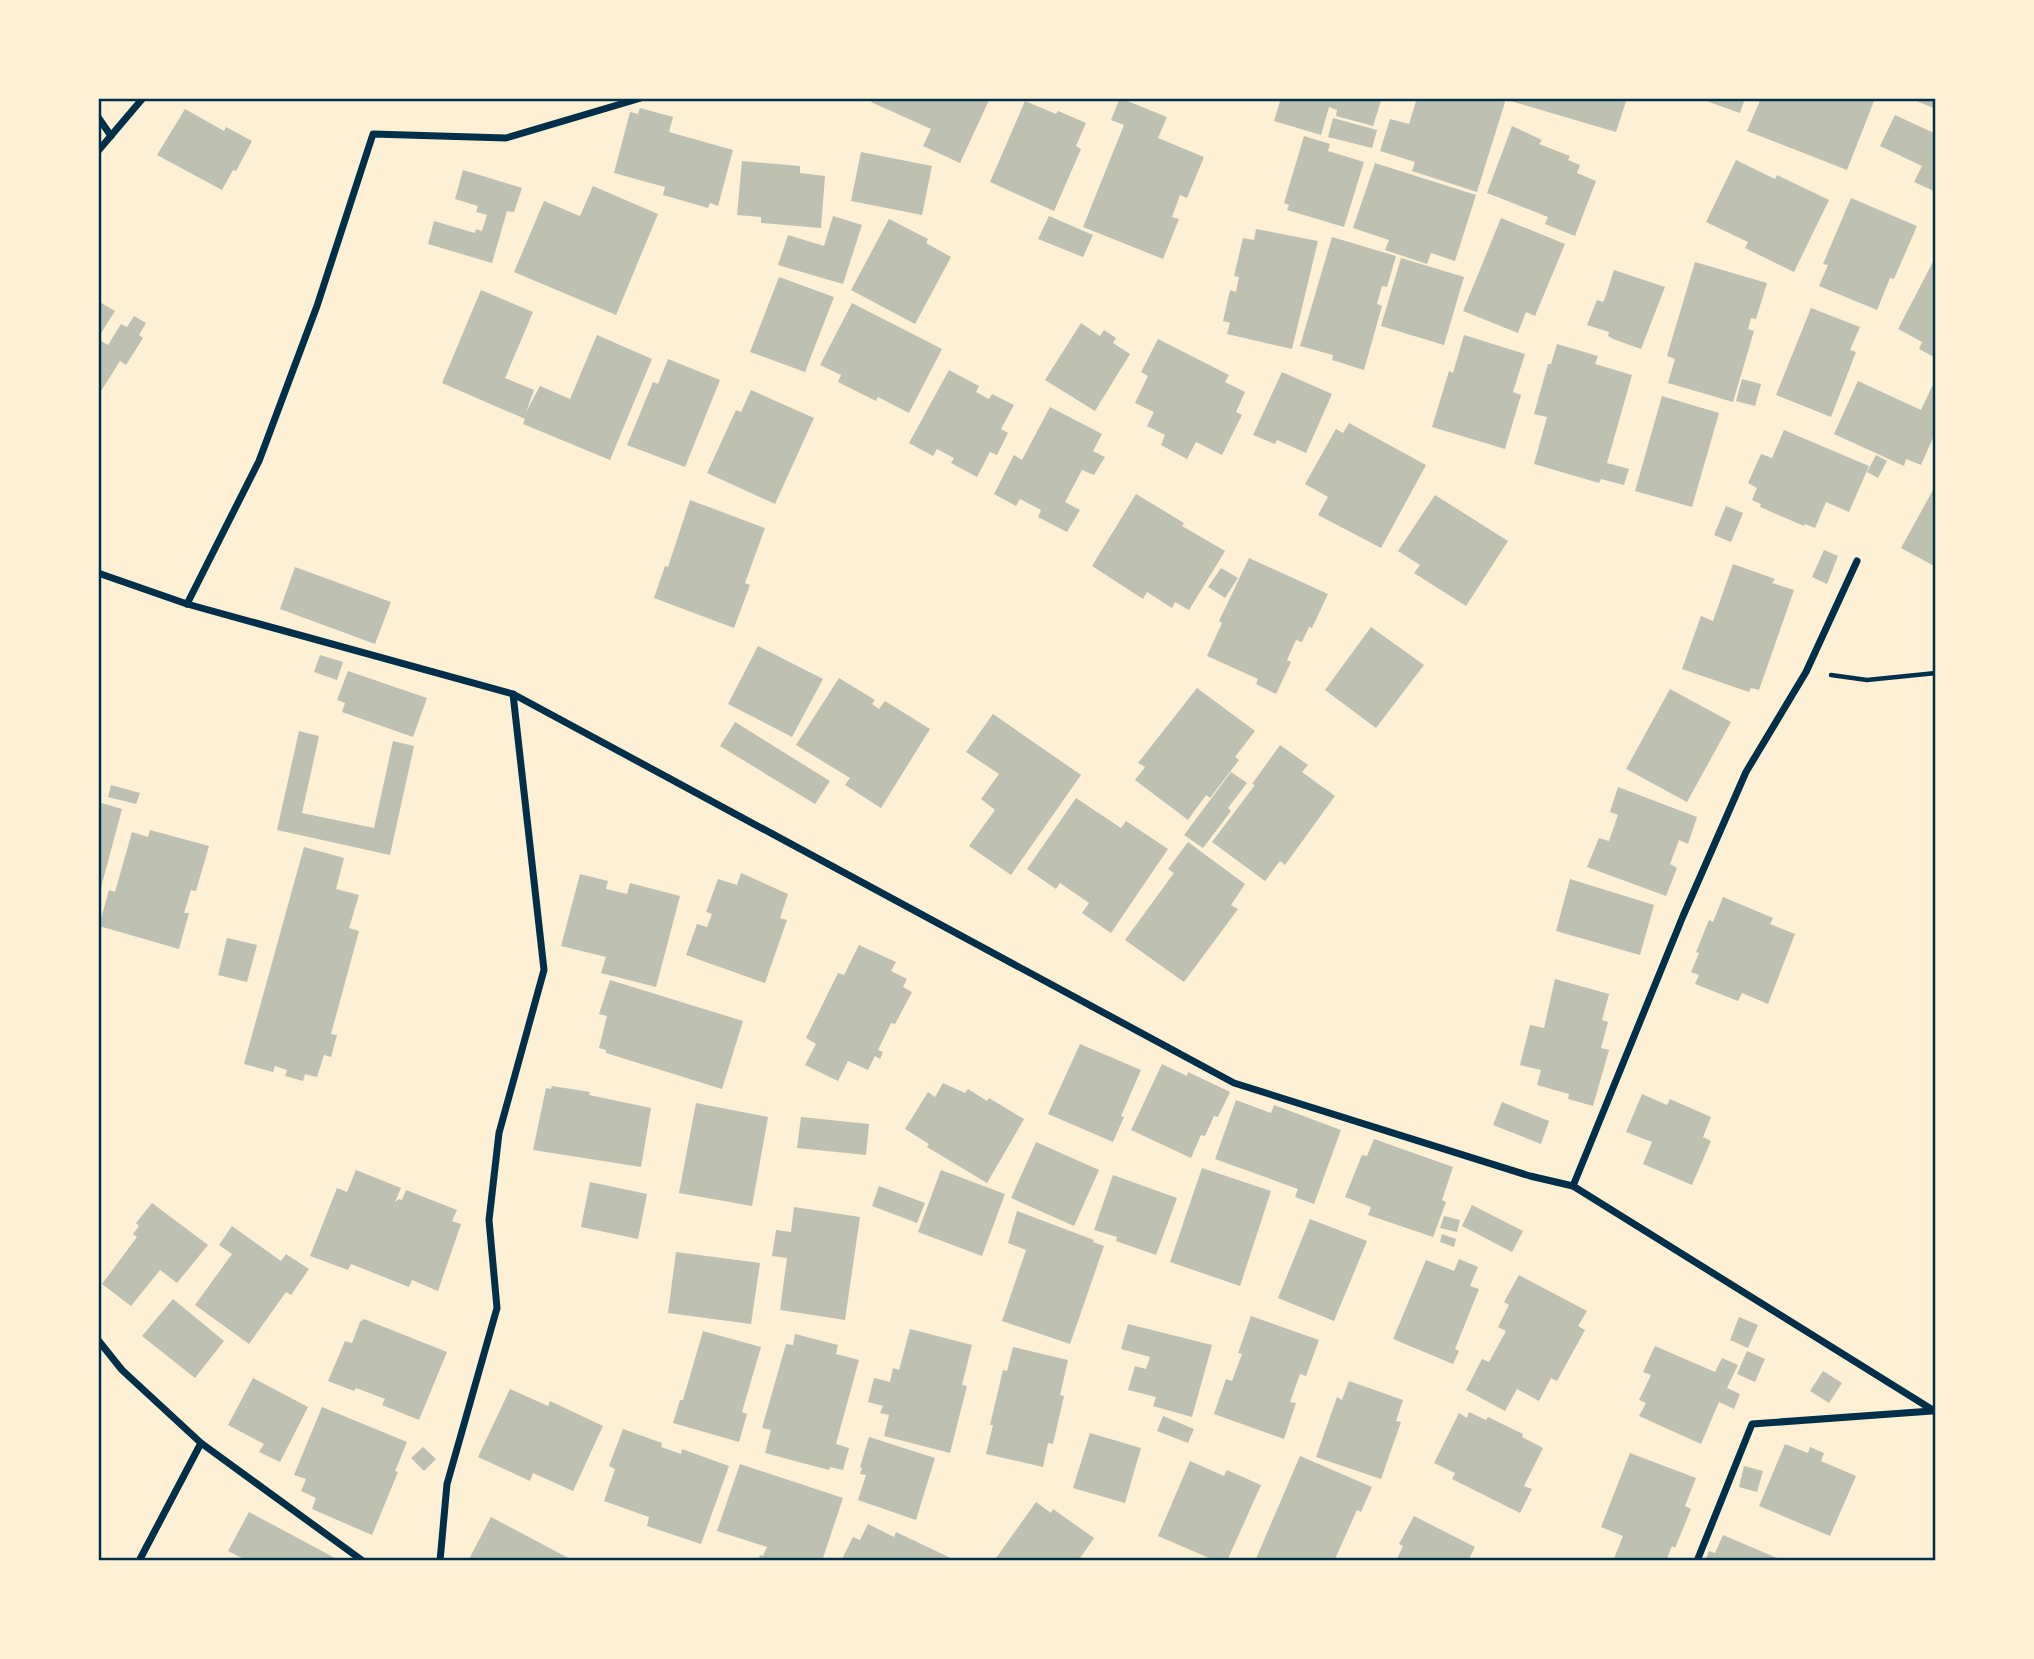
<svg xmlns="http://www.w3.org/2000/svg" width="2034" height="1659" font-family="'Fira Sans Condensed',sans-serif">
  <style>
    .building { fill: #bec0b2 }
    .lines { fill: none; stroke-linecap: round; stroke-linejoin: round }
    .path { stroke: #003049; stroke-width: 4.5 }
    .minor { stroke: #003049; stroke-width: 7 }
    .neatline { fill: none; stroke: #003049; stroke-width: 2.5 }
  </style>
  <rect width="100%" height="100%" fill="#fdf0d5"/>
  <g class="building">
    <path d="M873,98h117l-30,65 -37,-17 8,-17 -60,-27z"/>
    <path d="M1120,98l47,19 -9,21 46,19 -17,41 -7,-3 -8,22 7,2 -16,40 -80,-32 41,-102 -13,-5z"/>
    <path d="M1281,98h101l-9,28 -37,-10 1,-6 -8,-3 -8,28 -47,-14z"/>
    <path d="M1417,98h77l11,4 -28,90 -65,-21 3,-9 -35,-11 10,-32 19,5z"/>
    <path d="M1508,98h119l-11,34 -109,-32z"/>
    <path d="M1698,98h47l-5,15z"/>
    <path d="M1761,98h104l9,3 -27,69 -100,-39z"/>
    <path d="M1909,98h27v11z"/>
    <path d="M1025,101l31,13 2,-3 28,12 -10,23 5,3 -27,62 -64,-29z"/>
    <path d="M640,108l33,9 -4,15 64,18 -15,56 -8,-3 -2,5 -45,-13 2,-8 -51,-14 16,-61 8,2z"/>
    <path d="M185,109l39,22 2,-4 26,14 -16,30 -3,-1 -11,20 -65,-35z"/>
    <path d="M1895,115l41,19v58l-22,-10 8,-16 -42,-20z"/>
    <path d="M1333,118l44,12 -5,18 -44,-11z"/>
    <path d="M1512,126l30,14 -3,4 31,12 -2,4 12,5 -3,8 19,8 -21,55 -30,-12 3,-7 -61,-24z"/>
    <path d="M1304,136l26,8 -2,7 36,11 -20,65 -57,-17 2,-5 -5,-2z"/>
    <path d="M861,152l71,14 -10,49 -71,-14z"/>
    <path d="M1736,160l39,19 2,-4 52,25 -35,72 -49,-24 3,-6 -42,-20z"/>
    <path d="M742,161l58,5v7l25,3 -4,52 -60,-5v-6l-24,-2z"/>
    <path d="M1375,163l101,32 -21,66 -24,-8 -4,11 -42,-14 4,-10 -36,-12z"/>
    <path d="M463,170l59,18 -8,24 -7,-1 -15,52 -64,-19 6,-23 41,12 1,-4 6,2 5,-16 -11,-3 2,-6 -23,-7z"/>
    <path d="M593,186l65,28 -42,101 -102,-43 30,-71 36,15z"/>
    <path d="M1851,198l66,28 -23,53 -4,-1 -13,32 -58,-24 9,-21 -5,-1z"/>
    <path d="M833,216l29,9 -19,59 -65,-19 10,-30 36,11z"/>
    <path d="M1049,216l44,19 -10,22 -45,-18z"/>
    <path d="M1501,218l64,26 -30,72 -9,-4 -8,21 -55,-22z"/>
    <path d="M889,219l39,20 -2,4 25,14 -36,67 -64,-34z"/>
    <path d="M1256,229l62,12 -26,108 -65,-15 3,-11 -7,-2 7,-31 6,2 3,-15 -5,-1 9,-38 11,2z"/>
    <path d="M1332,237l64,19 -9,31 -5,-1 -5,18 5,2 -18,64 -32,-10 1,-5 -33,-9z"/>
    <path d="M1936,256v102l-17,-9 3,-7 -24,-13z"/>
    <path d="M1401,258l63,19 -20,68 -63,-19z"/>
    <path d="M1695,262l72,21 -11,36 -5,-1 -3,11 6,2 -21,71 -65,-19 7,-24 -8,-3z"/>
    <path d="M1614,270l51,17 -24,62 -28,-10 -5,-3 1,-4 -22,-7 10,-25 6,2 2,-4z"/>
    <path d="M779,277l55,20 -29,75 -55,-20z"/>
    <path d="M481,290l52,22 -28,66 29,12 -8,22 14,-26 30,13 27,-64 55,24 -42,101 -87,-36 2,-5 -2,-1 -81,-35z"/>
    <path d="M98,301l17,10 -17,27z"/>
    <path d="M852,303l90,46 -33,64 -31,-16 -2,4 -38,-19 3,-7 -21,-10z"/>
    <path d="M1811,308l49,19 -10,23 6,2 -25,65 -55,-22z"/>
    <path d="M134,316l12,7 -7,12 4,3 -17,27 -6,-4 -22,35v-57l10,6 13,-21 6,3z"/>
    <path d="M1081,323l19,13 4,-6 12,8 -3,5 17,11 -35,57 -50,-31z"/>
    <path d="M1464,335l61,19 -12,38 8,3 -16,54 -73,-22 17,-56 4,2z"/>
    <path d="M1158,339l71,36 -4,7 20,10 -9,20 6,3 -20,40 -26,-13 -9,17 -26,-14 4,-10 -18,-9 7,-14 -19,-9 13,-27 -7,-4z"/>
    <path d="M1557,344l41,12 -3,8 37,11 -25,88 22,6 -5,16 -23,-6 -2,4 -65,-19 13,-47 -13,-3 14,-50h3z"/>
    <path d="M668,359l52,21 -35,87 -58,-22 26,-63 5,2z"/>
    <path d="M949,370l30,16 -3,6 13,7 3,-5 22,11 -13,24 7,4 -11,22 -7,-3 -13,25 -26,-14 3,-5 -17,-9 -4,7 -24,-13z"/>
    <path d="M1282,372l50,22 -26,59 -29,-13 -2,4 -22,-9z"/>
    <path d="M1936,378v53l-15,34 -15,-6 -2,7 -70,-32 24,-53 63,29z"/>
    <path d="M1742,379l19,5 -6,22 -19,-5z"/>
    <path d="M751,390l63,28 -39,86 -68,-31 29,-63 5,2z"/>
    <path d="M1662,396l57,17 -27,94 -57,-16z"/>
    <path d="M1050,407l52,27 -9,17 12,6 -11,18 -12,-5 -17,32 15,8 -13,22 -29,-15 3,-7 -21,-11 -4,7 -22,-12 20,-39 8,5z"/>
    <path d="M1349,423l77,42 -45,83 -63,-33 10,-18 -23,-13 31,-55 7,4z"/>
    <path d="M1784,430l85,36 -20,46 -23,-10 -11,26 -10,-4 -1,2 -44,-19 1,-3 -9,-4 5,-12 -9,-5 13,-29 11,4z"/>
    <path d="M1876,455l11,6 -9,17 -11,-6z"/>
    <path d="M1933,490l3,2v75l-35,-19z"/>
    <path d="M1136,494l48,29 -2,3 43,25 -36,59 -14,-8 -3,6 -25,-16 -4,7 -51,-33z"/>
    <path d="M1435,495l73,46 -42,65 -52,-33 6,-8 -22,-14z"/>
    <path d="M690,500l75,28 -20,55 5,2 -16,43 -80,-30 11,-32 3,1z"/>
    <path d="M1726,506l17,7 -12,29 -17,-7z"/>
    <path d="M1824,550l14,6 -11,28 -15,-7z"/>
    <path d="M1249,558l79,36 -16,34 -3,-1 -7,15 -6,-2 -9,20 4,2 -15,32 -20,-10 2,-5 -51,-23 15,-33 -3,-2z"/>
    <path d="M1733,564l42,15 -3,4 22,7 -35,100 -8,-2 -2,4 -67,-23 19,-53 12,5z"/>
    <path d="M295,567l96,35 -16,42 -95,-35z"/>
    <path d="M1221,568l17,10 -13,20 -17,-11z"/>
    <path d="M1371,627l53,38 -48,63 -51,-38z"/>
    <path d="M758,646l65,33 -31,58 -64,-33z"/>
    <path d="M320,655l23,7 -6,18 -23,-8z"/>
    <path d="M348,671l79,27 -14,39 -71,-25 3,-9 -8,-3z"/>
    <path d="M839,678l36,22 -3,4 7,5 6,-8 45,28 -49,79 -36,-23 5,-7 -54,-33z"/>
    <path d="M1197,688l58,43 -20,26 4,3 -29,38 -4,-3 -18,25 -53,-40 10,-13 -7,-4z"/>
    <path d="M1670,689l61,33 -44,80 -61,-33z"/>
    <path d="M993,714l88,61 -70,100 -42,-29 26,-36 -14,-11 18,-25 -33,-22z"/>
    <path d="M735,722l95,59 -15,23 -95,-58z"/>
    <path d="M299,731l20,5 -17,77 72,15 19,-87 21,5 -24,109 -113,-25z"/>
    <path d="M1280,745l28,20 -6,7 33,24 -50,69 -5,-4 -15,20 -53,-39 43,-57 -3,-1z"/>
    <path d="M1231,772l16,11 -19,25 3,3 -28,37 -19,-13z"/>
    <path d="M111,785l29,8 -4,11 -28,-7z"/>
    <path d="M1618,787l79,30 -9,27 -9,-4 -9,24 7,4 -11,28 -79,-29 12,-29 10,3 9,-26 -8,-3z"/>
    <path d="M1076,798l45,30 5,-7 42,28 -57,84 -29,-20 7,-10 -29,-20 -4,6 -29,-20z"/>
    <path d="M98,802l24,7 -23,86h-1z"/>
    <path d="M150,830l59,16 -13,45 -5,-1 -7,23h5l-10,36 -80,-23 10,-36 6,2 17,-60 16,5z"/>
    <path d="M1188,842l57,42 -14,21 7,4 -54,73 -59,-42 49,-67 -6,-4z"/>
    <path d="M304,847l40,11 -8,31 23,6 -10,33 10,3 -28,103 6,1 -6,22 -7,-2 -7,22 -12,-3 -2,7 -18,-5 2,-6 -12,-4 -2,6 -29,-8z"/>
    <path d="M741,873l47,21 -8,24 7,2 -22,63 -79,-28 11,-31 10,3 5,-13 -6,-2 12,-33 19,6z"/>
    <path d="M580,874l28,7 -2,8 21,5 3,-11 50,13 -24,91 -55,-14 5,-16 -45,-11z"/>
    <path d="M1570,879l84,26 -14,50 -84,-24z"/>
    <path d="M1723,897l50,21 -3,6 25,10 -27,70 -26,-11 -4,8 -43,-17 4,-9 -8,-3 8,-19 -3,-1 13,-32 4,2z"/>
    <path d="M227,938l30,7 -10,37 -29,-7z"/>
    <path d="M859,945l37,17 -5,9 16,8 -4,8 9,5 -17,32 -4,-1 -13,27 5,2 -3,7 -5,-3 -7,14 -20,-9 -10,20 -33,-16 11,-21 -10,-6 32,-65 6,2z"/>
    <path d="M1555,979l54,15 -7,26 6,2 -7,26 8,2 -16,56 -25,-7 1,-5 -32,-9 4,-15 -21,-5 10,-40 14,3z"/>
    <path d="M610,980l133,41 -21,68 -116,-36v-3l-7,-2 8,-32 -8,-2z"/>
    <path d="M1080,1044l61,26 -20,46 3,1 -11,25 -65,-28z"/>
    <path d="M1162,1064l25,12 1,-4 42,20 -12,25 -4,-1 -9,20 -4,-1 -10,23 -60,-28z"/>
    <path d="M943,1083l22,10 3,-4 19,12 2,-3 35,21 -37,64 -60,-36 2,-3 -24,-15 23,-37 7,5z"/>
    <path d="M552,1086l38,6 -1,3 62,13 -10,59 -108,-17 13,-62 5,1z"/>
    <path d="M1642,1094l25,11 3,-6 41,18 -8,20 8,4 -19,44 -49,-21 9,-22 -26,-10z"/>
    <path d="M1236,1100l35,13 3,-8 67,25 -27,74 -19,-7 3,-8 -83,-30z"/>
    <path d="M1502,1102l47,19 -8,23 -48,-19z"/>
    <path d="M696,1103l72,14 -16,89 -73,-13z"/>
    <path d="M801,1117l68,7 -3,31 -69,-7z"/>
    <path d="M1374,1139l79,28 -11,33 4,2 -13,35 -65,-22 3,-8 -26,-10 17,-42 5,1z"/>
    <path d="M1036,1142l63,28 -25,56 -63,-28z"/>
    <path d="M1202,1168l69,23 -31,95 -70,-24z"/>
    <path d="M356,1170l45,18 -6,14 4,-3 3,1 4,-10 51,20 -5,11 9,3 -23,67 -26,-11 -3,7 -58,-23 -3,6 -38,-14 27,-68 10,4z"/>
    <path d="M941,1170l64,24 -23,62 -64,-24z"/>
    <path d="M1113,1175l64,23 -21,57 -40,-14 1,-4 -23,-7z"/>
    <path d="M590,1182l57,12 -9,45 -57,-12z"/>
    <path d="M879,1186l46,17 -8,20 -45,-17z"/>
    <path d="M152,1203l56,42 -31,38 -17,-13 -29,36 -29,-22 35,-47 -4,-3 6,-8 -3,-3z"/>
    <path d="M1472,1205l51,26 -11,21 -50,-26z"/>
    <path d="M794,1207l66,10 -15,103 -65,-10 7,-52 -15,-2 4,-26 15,2z"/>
    <path d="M1017,1211l77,29 -1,2 11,4 -34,98 -68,-23 24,-71 -18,-7z"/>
    <path d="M1444,1216l16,4 -3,12 -17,-4z"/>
    <path d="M1310,1219l57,22 -33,80 -56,-23z"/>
    <path d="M232,1226l49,35 5,-7 23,15 -18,26 -5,-3 -37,52 -54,-39 37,-51 -13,-9z"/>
    <path d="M1442,1234l14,5 -2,8 -14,-5z"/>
    <path d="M676,1252l84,11 -9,61 -83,-11z"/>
    <path d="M1459,1259l19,8 -8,19 9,3 -24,60 4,2 -6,13 -60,-25 33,-79 28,11z"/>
    <path d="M1519,1275l68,36 -9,15 7,4 -28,51 -6,-3 -12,23 -22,-12 -12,22 -39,-21 16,-31 7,3 17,-31 -8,-4 11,-22 -5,-3z"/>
    <path d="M173,1299l51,42 -29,37 -53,-42z"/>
    <path d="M1251,1316l68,24 -13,36 -6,-2 -10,28 6,1 -12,36 -70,-25 12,-35 6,2 10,-27 -4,-1z"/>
    <path d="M1739,1317l19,8 -10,23 -18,-8z"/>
    <path d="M364,1319l83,33 -28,68 -37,-15 3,-6 -29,-11 -2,3 -26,-10 17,-40 7,2 8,-21z"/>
    <path d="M1128,1324l84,21 -20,72 -39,-11 3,-9 -28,-7 7,-24 11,3 4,-12 -29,-8z"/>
    <path d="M910,1329l62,16 -10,40 5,1 -17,67 -66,-17 5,-21 -9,-2 3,-7 -15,-4 6,-24 16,4 3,-14 6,2z"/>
    <path d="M703,1331l58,16 -19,65 5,2 -8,28 -66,-19 7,-23h3z"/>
    <path d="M795,1334l43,11 -2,9 23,6 -23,84 13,4 -6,22 -13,-3 -1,3 -64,-17 6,-23 -9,-2 24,-84 7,1z"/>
    <path d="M1655,1346l60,26 7,-14 16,7 -11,23 13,6 -6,15 -15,-7 -18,42 -62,-28 7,-13 -7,-3 12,-25 -8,-3z"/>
    <path d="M1013,1347l55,13 -8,35 4,1 -11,48 -5,-1 -5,24 -57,-13 7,-29h-3l13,-55 4,1z"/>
    <path d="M1747,1351l18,8 -10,23 -18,-8z"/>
    <path d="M1823,1371l19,12 -13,20 -19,-12z"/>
    <path d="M253,1378l55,29 -28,55 -21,-10 5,-8 -36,-19z"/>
    <path d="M1349,1381l54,19 -7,21 5,1 -20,57 -65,-22 21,-60 5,3z"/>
    <path d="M510,1389l38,17 2,-5 53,25 -30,65 -40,-18 -3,8 -52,-24z"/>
    <path d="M322,1407l85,35 -12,29 3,1 -26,63 -60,-26 4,-11 -15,-7 5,-12 -12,-4z"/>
    <path d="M1469,1412l17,8 2,-3 35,17 -1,3 21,11 -19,38 8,3 -12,24 -68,-34 3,-6 -21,-10 25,-50 8,5z"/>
    <path d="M1163,1416l31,13 -6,14 -31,-12z"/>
    <path d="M623,1429l39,14 -1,4 20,7 1,-5 47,17 -28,78 -54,-18 2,-9 -45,-16 11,-32 -6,-3z"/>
    <path d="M1090,1433l51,15 -16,55 -52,-15z"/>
    <path d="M869,1437l66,21 -19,62 -58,-20 8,-25 -6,-1 2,-6 -2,-1z"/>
    <path d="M1785,1444l23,9 2,-6 14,6 -3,8 35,15 -26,60 -71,-30z"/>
    <path d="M423,1447l13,12 -12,12 -13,-13z"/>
    <path d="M1630,1453l66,25 -11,28 6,3 -16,39 -3,-2 -6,15h-53l10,-25 -22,-9z"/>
    <path d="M1300,1456l72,31 -11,25 -4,-2 -23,51h-79z"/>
    <path d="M1190,1461l34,15 3,-6 34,15 -34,76h-11l-58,-25z"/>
    <path d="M740,1464l103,34 -21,63h-64l2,-6 3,1 4,-9 -50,-16z"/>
    <path d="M1744,1466l19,5 -6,21 -18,-5z"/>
    <path d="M1036,1502l15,11 2,-4 41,29 -16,23h-84z"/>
    <path d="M249,1512l86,46 -2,3h-85l-20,-10z"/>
    <path d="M1414,1516l61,31 -7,14h-72l7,-15 -4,-2z"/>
    <path d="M491,1517l83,44h-106z"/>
    <path d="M868,1524l26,13 2,-5 61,29h-116l12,-24 7,3z"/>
    <path d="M1723,1535l61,26h-79l4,-10 6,2z"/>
  </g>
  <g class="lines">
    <path class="path" d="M1831,675l36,5 69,-7"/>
    <g class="minor">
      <path d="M98,117l13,19"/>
      <path d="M98,151l45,-53"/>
      <path d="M98,573l89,31 326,90 721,389 296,93 43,10 110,-270 63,-144 60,-100 51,-111"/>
      <path d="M187,604l72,-143 58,-155 56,-172 133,4 135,-40"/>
      <path d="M1573,1186l363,226"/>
      <path d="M98,1340l24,30 79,73 -62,118"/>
      <path d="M201,1443l162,118"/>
      <path d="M440,1561l7,-77 50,-176 -8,-88 10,-87 45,-163 -31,-276"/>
      <path d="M1697,1561l55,-137 180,-13"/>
    </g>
  </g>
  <rect width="2034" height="1659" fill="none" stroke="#fdf0d5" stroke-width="200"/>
  <rect x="100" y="100" width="1834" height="1459" class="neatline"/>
</svg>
